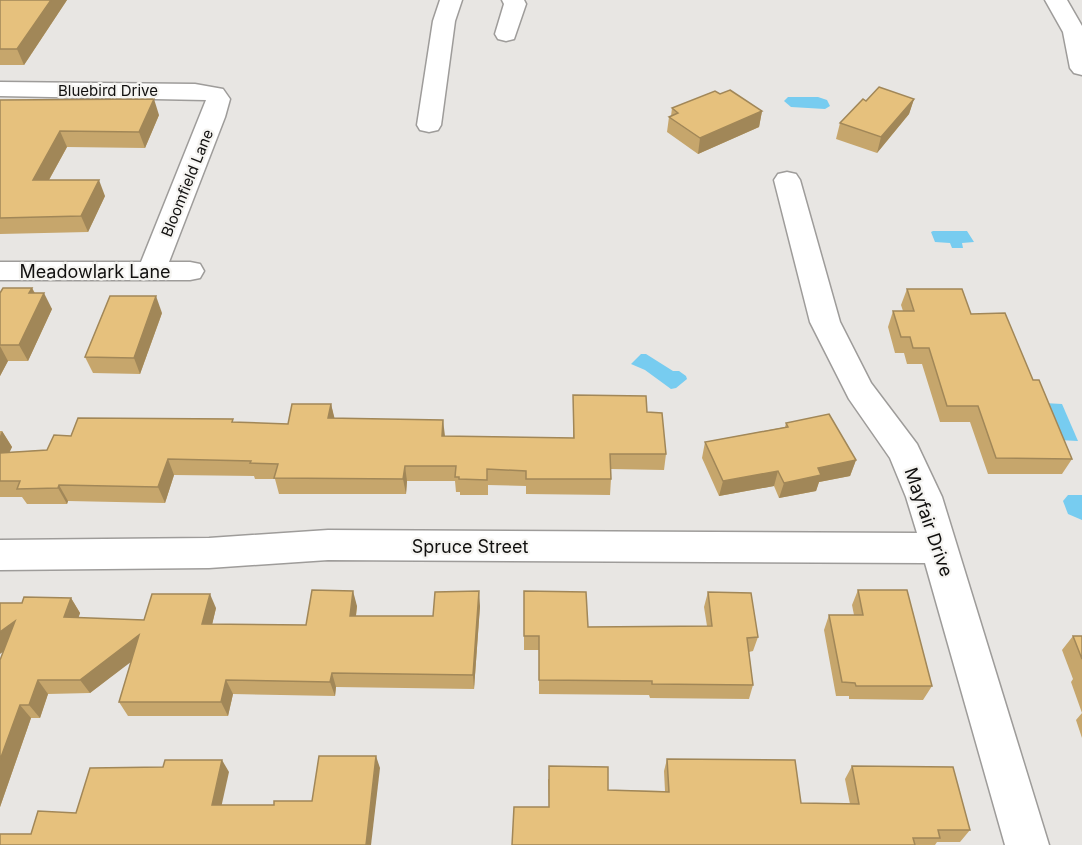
<svg xmlns="http://www.w3.org/2000/svg" width="1082" height="845" font-family="Inter,sans-serif">
  <style>
    .water { fill: #77ccf0 }
    .lines { fill: none; stroke-linecap: round; stroke-linejoin: round }
    .minor-casing { stroke: #9e9c9a; stroke-width: 3 }
    .minor { fill: #fff; fill-rule: evenodd }
    .wall { fill: #c6a66c }
    .shaded-wall { fill: #a18758 }
    .building { fill: #e6c17d; stroke: #a18758; stroke-width: 1.5 }
    .labels { text-anchor: middle; dominant-baseline: central; stroke-width: 4.5; stroke-linejoin: round; paint-order: stroke }
    .far-street-label { font-size: 15px; fill: #11100f; stroke: #f5f4f1 }
    .street-label { font-size: 18px; fill: #11100f; stroke: #f5f4f1 }
  </style>
  <rect width="100%" height="100%" fill="#e8e6e3"/>
  <g class="water">
    <path d="M788,97h30l9,3 3,6 -5,3 -34,-2 -7,-6z"/>
    <path d="M933,231h34l7,11 -12,1 1,5h-11l-2,-5 -15,-1 -4,-10z"/>
    <path d="M641,354h5l27,17h6l7,5 1,3 -11,9 -5,1 -26,-19 -14,-6z"/>
    <path d="M1044,403l18,1 16,37 -20,-1z"/>
    <path d="M1068,495h14v25l-14,-6 -5,-13z"/>
  </g>
  <g class="lines">
    <defs>
      <g id="minor">
        <path d="M440,0h22l-7,21 -14,104 -3,5 -9,2 -9,-2 -3,-5 16,-104z"/>
        <path d="M502,0h22l2,4 -12,35 -8,2 -8,-2 -3,-5 9,-30z"/>
        <path d="M1045,0h22l15,26v49l-8,-2 -4,-5 -7,-36z"/>
        <path d="M0,82l195,2 28,5 7,10 -5,18 -56,145h21l10,2 4,7 -4,7 -10,2h-190v-18h141l65,-162 -206,-4z"/>
        <path d="M787,172l9,2 4,6 40,142 31,61 46,61 25,53 107,348h-44l-80,-282 -597,-3 -119,8 -209,2v-30l209,-2 119,-8 589,3 -11,-36 -16,-39 -41,-59 -39,-77 -36,-142 4,-6z"/>
      </g>
    </defs>
    <use href="#minor" class="minor-casing"/>
    <use href="#minor" class="minor"/>
  </g>
  <g class="wall">
    <path d="M0,0h67l-43,65h-24z"/>
    <path d="M720,94l42,17 -3,16 -61,27 -31,-22 2,-15 2,-1 1,-8z"/>
    <path d="M914,99l-5,15 -32,39 -41,-14 4,-16 26,-22z"/>
    <path d="M0,100l159,15 -14,33 -78,-1 -18,33 56,16 -17,36 -88,2z"/>
    <path d="M32,288l3,5 17,16 -24,52h-20l-8,15v-83z"/>
    <path d="M907,289l64,25 62,66 39,79 -10,15h-74l-18,-52h-30l-18,-58h-15l-3,-11h-9l-7,-26 5,-16h10l-2,-6z"/>
    <path d="M162,313l-22,61 -47,-1 -8,-16z"/>
    <path d="M573,395l74,17 19,42 -2,16 -53,-1v10l-1,16 -84,-1v-8l-38,-1v10h-28v-3h-4l-1,-11h-48l-1,13h-127l-4,-15h-20l-1,-3 -80,-1 -9,28 -97,-2 -1,3h-40l-5,-7h-22v-66h2l10,16 -3,5 38,-2 24,-14 163,-14 54,2 43,-20 3,14 111,18 128,2z"/>
    <path d="M786,423l70,37 -6,16 -31,6 -3,9 -37,7 -5,-12 -55,10 -17,-38 3,-16 80,-15z"/>
    <path d="M858,590l74,96 -9,14 -74,-1v-3h-13l-12,-66 5,-15h25l-2,-10z"/>
    <path d="M708,592l50,45 -5,14 -4,1 4,33 -4,14 -99,-1 -1,-3 -110,-1v-44h-15v-14l64,-9 119,-1 -3,-19z"/>
    <path d="M71,598l9,15 -2,5 66,2 72,-12 -4,16 94,1 51,-19 -1,10h77l47,-10 -6,83 -138,-2 -1,9 -102,-2 -5,22h-100l-9,-14 12,-41 -41,32 -42,1 -8,24h-9l-31,89v-147l22,-57z"/>
    <path d="M1073,636h9v102l-6,-18 6,-7 -11,-31 2,-3 -11,-29z"/>
    <path d="M667,759l134,44 49,1 -5,-25 7,-13 118,64 -10,12h-23l-2,3h-423l37,-38 -1,-28 60,11 57,1 -1,-20z"/>
  </g>
  <g class="shaded-wall">
    <path d="M51,0h16l-43,65 -7,-16z"/>
    <path d="M154,99l5,16 -14,33 -6,-16z"/>
    <path d="M914,99l-5,15 -32,39 4,-16z"/>
    <path d="M762,111l-3,16 -61,27 2,-16z"/>
    <path d="M60,131l7,16 -27,49 -7,-16z"/>
    <path d="M99,180l6,16 -17,36 -7,-16z"/>
    <path d="M32,288l7,15 5,-10 8,16 -24,52 -9,-16 10,-52z"/>
    <path d="M156,296l6,17 -22,61 -6,-16z"/>
    <path d="M0,346l8,15 -8,15z"/>
    <path d="M331,404l4,16 -7,-2z"/>
    <path d="M443,420l2,16h-3z"/>
    <path d="M2,431l10,16 -10,22 -2,-3v-30z"/>
    <path d="M168,459l6,16 -9,28 -7,-16z"/>
    <path d="M856,460l-6,16 -31,6 -3,9 -37,7 5,-15 34,-15z"/>
    <path d="M405,466l2,15 -1,13 -3,-15z"/>
    <path d="M778,471l-4,15 -55,10 4,-15z"/>
    <path d="M59,485l9,16 -1,3 -9,-16z"/>
    <path d="M353,591l4,15 -3,25 -4,-15z"/>
    <path d="M479,591l1,15 -6,83 -1,-14z"/>
    <path d="M210,594l6,14 -7,30 -7,-14z"/>
    <path d="M71,598l9,15 -6,18 -10,-14z"/>
    <path d="M15,621l11,14 -26,19v-22z"/>
    <path d="M139,635l9,14 -58,44 -10,-13z"/>
    <path d="M332,673l4,14 -1,9 -5,-14z"/>
    <path d="M38,680l10,14 -8,24 -11,-13z"/>
    <path d="M226,680l7,14 -5,22 -7,-14z"/>
    <path d="M20,705l11,13 -31,89v-47z"/>
    <path d="M376,756l4,12 -9,77h-5z"/>
    <path d="M222,760l7,12 -10,45 -7,-12z"/>
  </g>
  <g class="building">
    <path d="M0,0h51l-34,49h-17z"/>
    <path d="M879,87l35,12 -33,38 -41,-14 23,-24 3,2z"/>
    <path d="M730,90l32,21 -62,27 -31,-21 9,-4 -6,-5 43,-17 5,3z"/>
    <path d="M154,99l-15,33 -79,-1 -27,49h66l-18,36 -81,2v-118z"/>
    <path d="M3,288h29l-3,5h15l-25,52h-19v-52z"/>
    <path d="M907,289h55l9,25 34,-1 28,67h6l33,79 -76,-1 -18,-52h-31l-18,-58h-16l-3,-11h-9l-8,-26h21z"/>
    <path d="M110,296h46l-22,62 -49,-1z"/>
    <path d="M573,395l73,1 1,16 15,1 4,41h-56l1,25h-85v-8l-39,-2v11l-28,-1v-2h-4l1,-11h-51l-2,13 -129,-1 4,-14 -28,-1 1,-2 -83,-2 -10,28 -99,-2 -1,3 -41,1 3,-8h-20v-28l47,-3 7,-15 17,1 7,-18 155,1 -1,3 56,2 4,-20h39l-3,14 115,2 -1,16 132,2z"/>
    <path d="M829,414l27,46 -38,8 3,7 -37,8 -6,-12 -55,10 -18,-39 83,-15 -2,-4z"/>
    <path d="M312,590l41,1 -3,25h83l2,-24 44,-1 -6,84 -141,-2 -2,9 -104,-2 -5,22h-102l20,-67 -59,45h-42l-9,25h-9l-20,55v-100l15,-39 -15,11v-29h22l2,-6 47,1 -7,19 80,3 8,-26h58l-8,30 104,1z"/>
    <path d="M858,590h49l25,96h-76l-1,-3 -13,-1 -13,-67h34z"/>
    <path d="M524,591l62,1 2,35 124,-1 -4,-34 43,1 7,44 -11,1 6,47 -101,-1v-3l-113,-1v-44h-15z"/>
    <path d="M1073,636h9v23z"/>
    <path d="M319,756h57l-10,89h-366v-11h31l7,-23 38,2 14,-45 73,-1 2,-7h57l-10,45h62v-4h38z"/>
    <path d="M667,759l128,1 6,43 58,1 -7,-38 101,1 17,63h-32l2,8h-27l2,7h-403l2,-38h35v-41l59,1v23l61,2z"/>
  </g>
  <g class="labels">
    <g class="far-street-label">
      <text x="108" y="90">Bluebird Drive</text>
      <text transform="translate(187 183) rotate(-68)">Bloomfield Lane</text>
    </g>
    <g class="street-label">
      <text x="95" y="271">Meadowlark Lane</text>
      <text transform="translate(929 522) rotate(71)">Mayfair Drive</text>
      <text x="470" y="546">Spruce Street</text>
    </g>
  </g>
</svg>
